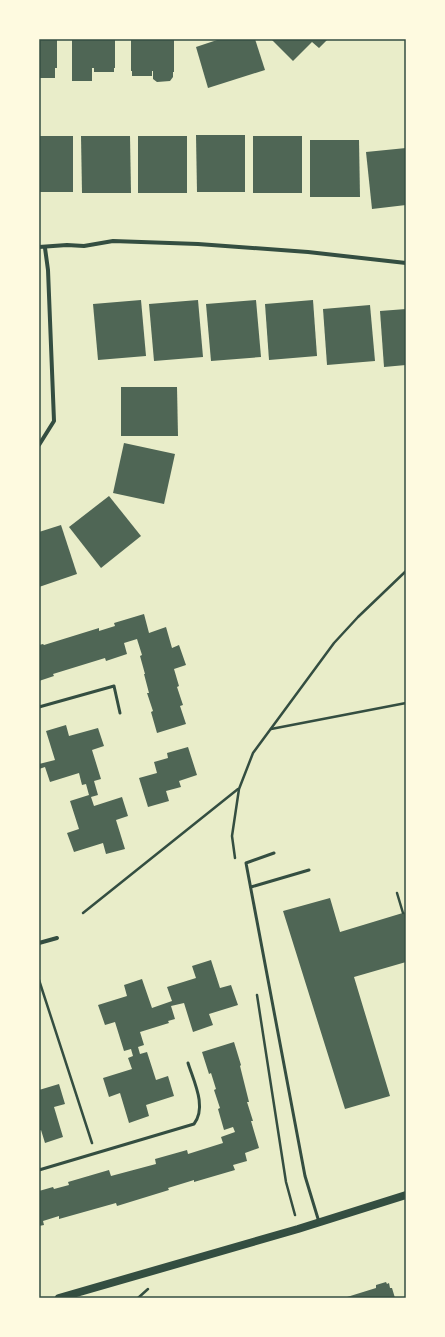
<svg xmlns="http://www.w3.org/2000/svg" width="445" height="1337" font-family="Raleway,sans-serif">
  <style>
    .building { fill: #4f6655 }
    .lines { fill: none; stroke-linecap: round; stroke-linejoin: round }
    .path { stroke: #344e41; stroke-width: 2.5 }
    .service { stroke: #344e41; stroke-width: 3 }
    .minor { stroke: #344e41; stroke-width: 4 }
    .secondary { stroke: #344e41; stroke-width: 8 }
    .neatline { fill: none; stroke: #344e41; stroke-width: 1.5 }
  </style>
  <rect width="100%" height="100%" fill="#e9edc9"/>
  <g class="building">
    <path d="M39,39h18v29h-2v10h-16z"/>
    <path d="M72,39h43v29h-1v4h-20v-4h-2v13h-20z"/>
    <path d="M131,39h43v33h-1v5l-3,4 -13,1 -4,-3v-8h-1v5h-20v-5h-1z"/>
    <path d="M220,39h35l10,31 -57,18 -12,-41z"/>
    <path d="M271,39h57l-9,9 -7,-6 -19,19z"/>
    <path d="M196,135h49v57h-48z"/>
    <rect x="39" y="136" width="34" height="56"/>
    <path d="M81,136h49l1,57h-49z"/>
    <rect x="138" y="136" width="49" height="57"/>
    <rect x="253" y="136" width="49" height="57"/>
    <path d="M310,140h49l1,57h-50z"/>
    <path d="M406,148v57l-34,4 -6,-57z"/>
    <path d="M141,300l5,56 -48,4 -5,-56z"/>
    <path d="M198,300l5,57 -49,4 -5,-57z"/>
    <path d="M256,300l5,57 -50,4 -5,-57z"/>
    <path d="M313,300l4,56 -48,4 -4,-56z"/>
    <path d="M370,305l5,56 -48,4 -4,-56z"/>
    <path d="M406,309v56l-22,2 -4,-56z"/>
    <path d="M121,387h56l1,49h-57z"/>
    <path d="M124,443l51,11 -11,50 -51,-11z"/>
    <path d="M109,496l32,40 -40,32 -32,-41z"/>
    <path d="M61,525l16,49 -38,13v-55z"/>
    <path d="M144,614l5,19 17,-6 6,21 7,-3 7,20 -12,4 5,17 -2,1 6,18 -3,1 6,18 -29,9 -6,-21 2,-1 -6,-18h2l-5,-19h1l-5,-18 2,-1 -5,-16 -13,4 3,11 -21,7 -1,-3 -52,16 1,2 -15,5v-36l4,-1 1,1 55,-17v3l16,-5 -1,-3z"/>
    <path d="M66,725l3,11 29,-8 6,18 -12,4 9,29 -7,2 4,14 -7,2 3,9 28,-9 6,19 -12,4 9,29 -19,5 -3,-11 -29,9 -7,-19 12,-4 -9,-28 19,-6 -3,-11 -4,1 -3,-12 -29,9 -5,-15 -6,2v-5l16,-4 -9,-29z"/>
    <path d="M188,747l9,28 -18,6 2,6 -15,4 3,10 -21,6 -9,-29 18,-5 -3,-11 14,-4 -1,-5z"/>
    <path d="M330,898l10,34 66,-20v50l-52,15 36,119 -45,13 -62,-198z"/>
    <path d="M211,960l9,28 11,-3 7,20 -29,9 4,11 -20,7 -9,-29 -13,3 4,13 -7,2 1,2 -29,9 4,13 -6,2 2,7 7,-2 9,28 12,-4 6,20 -28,9 3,11 -20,7 -9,-30 -11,4 -6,-19 29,-9 -4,-11 5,-2 -2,-7 -7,2 -9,-29 -10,3 -7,-20 29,-9 -3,-11 18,-6 10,29 20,-7 -5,-14 29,-9 -4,-12z"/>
    <path d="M234,1042l7,23 -1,1 9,36h-2l6,19h-2l8,27 -14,5 2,8 -14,4 2,5 -41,12v-2l-26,8 1,2 -52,16 -1,-3 -57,16v-3l-16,5 1,4 -5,1v-35l14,-4 1,2 15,-4 -1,-3 41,-12 2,6 45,-12 -1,-5 32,-9 1,4 35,-11 -2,-6 14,-5 -2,-5 -9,3 -6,-21 2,-1 -6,-18 2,-1 -5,-16 -2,1 -7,-22z"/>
    <path d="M59,1084l6,20 -11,3 9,30 -18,6 -4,-13 -2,1v-41z"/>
    <path d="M386,1282l1,2 2,-1 1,5h2l3,10h-47l-1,-1 29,-9v-3z"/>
  </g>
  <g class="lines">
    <g class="path">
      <path d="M271,729l135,-26"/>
      <path d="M235,858l-3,-22 7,-47 14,-36 81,-110 24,-26 48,-46"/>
      <path d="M397,893l6,20"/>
      <path d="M83,913l155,-124"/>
      <path d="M39,980l53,163"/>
      <path d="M257,995l29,187 9,33"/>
      <path d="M138,1298l10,-9"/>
    </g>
    <g class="service">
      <path d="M39,707l75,-21 6,27"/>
      <path d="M274,853l-28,10 59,313 14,46"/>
      <path d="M251,887l58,-17"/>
      <path d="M39,1170l155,-46c13,-17 0,-42 -6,-61"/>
    </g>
    <g class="minor">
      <path d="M39,247l28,-2 17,1 29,-5 85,3 110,8 98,11"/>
      <path d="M39,445l15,-24 -6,-151 -3,-22"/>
      <path d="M39,943l18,-5"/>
    </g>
    <path class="secondary" d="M59,1298l239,-69 108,-34"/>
  </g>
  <rect width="445" height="1337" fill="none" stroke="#fefae0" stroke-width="80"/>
  <rect x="40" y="40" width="365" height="1257" class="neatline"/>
</svg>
